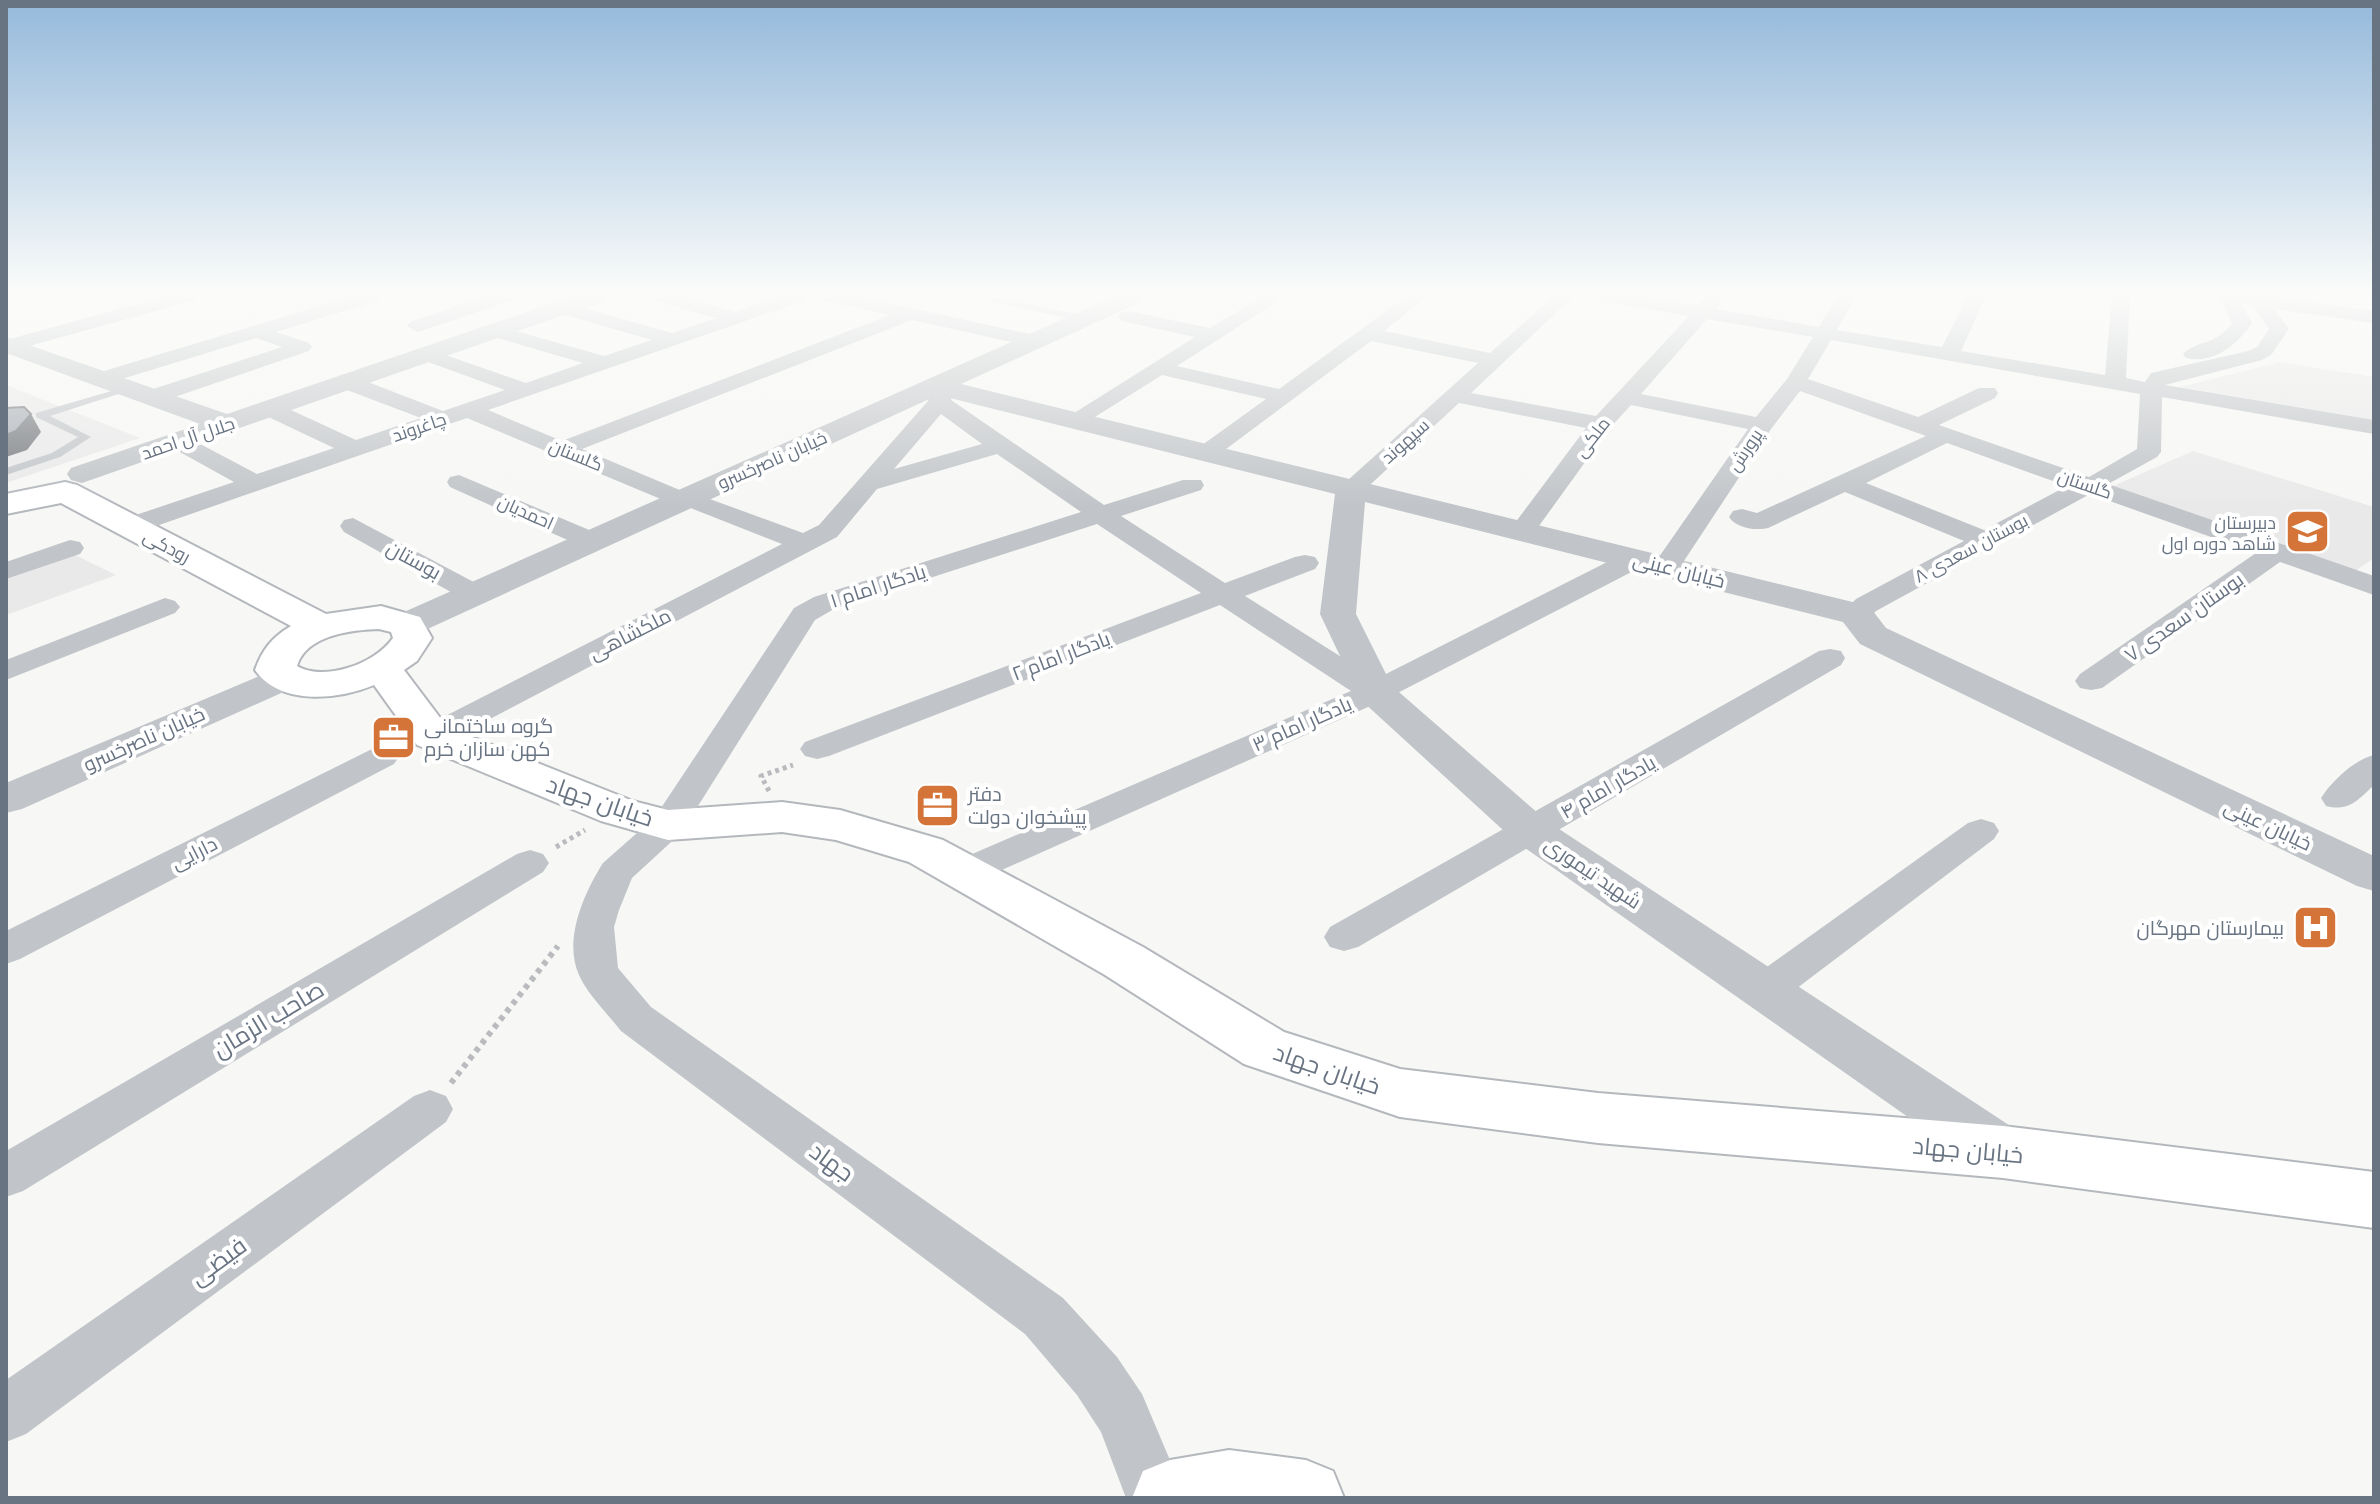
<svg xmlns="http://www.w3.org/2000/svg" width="2380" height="1504" font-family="Poppins,Cairo,sans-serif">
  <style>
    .built { fill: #e8e9e8 }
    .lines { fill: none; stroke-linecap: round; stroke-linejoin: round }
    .secondary-casing { stroke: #b4b7bc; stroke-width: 4 }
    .path-far1 { stroke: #b9bbbe; stroke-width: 5; stroke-dasharray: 4 4; stroke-linecap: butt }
    .path { stroke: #b9bbbe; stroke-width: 6; stroke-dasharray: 5 5; stroke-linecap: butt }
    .service { fill: #c1c4c8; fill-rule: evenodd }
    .minor { fill: #c1c4c8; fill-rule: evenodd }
    .tertiary { fill: #c1c4c8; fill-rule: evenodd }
    .secondary { fill: #fff; fill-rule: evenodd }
    .shaded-wall { fill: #76797e }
    .building { fill: #a8adb4; stroke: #76797e; stroke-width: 2 }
    .labels { text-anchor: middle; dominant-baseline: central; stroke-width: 8; stroke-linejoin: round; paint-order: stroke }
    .far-street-label { font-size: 18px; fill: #697483; stroke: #fff }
    .far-poi-label { font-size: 18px; fill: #697483; stroke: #fff; text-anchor: end }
    .street-label { font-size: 20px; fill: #697483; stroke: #fff }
    .poi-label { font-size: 20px; fill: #697483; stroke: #fff; text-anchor: start }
    .near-street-label { font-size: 24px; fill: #697483; stroke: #fff }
  </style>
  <rect width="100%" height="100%" fill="#f7f8f5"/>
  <g class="built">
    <path d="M2280,362l94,15v43l-194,-33z"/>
    <path d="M6,385l134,53 -134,45z"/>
    <path d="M2193,451l181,56v51l-19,13 -244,-84z"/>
    <path d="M71,553l45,22 -110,40v-39z"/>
  </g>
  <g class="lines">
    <defs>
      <g id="secondary">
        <path d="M65,482l12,3 249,129 55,-8 39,11 12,21 -15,23 -13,9 43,57 186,74 35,9 114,-8 58,8 103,30 200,107 141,85 116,37 198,24 405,33 371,46v56l-371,-50 -405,-35 -198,-26 -156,-53 -139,-89 -196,-113 -73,-22 -54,-8 -114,8 -67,-19 -184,-76 -43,-60c-36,15 -94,21 -119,-15 7,-20 17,-33 36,-44l-230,-123 -55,11v-20zM379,629l12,3 2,6c-18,26 -69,44 -96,28 9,-31 54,-36 82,-37z"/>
        <path d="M1229,1450l77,10 27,11 11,27h-212l11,-27 27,-11z"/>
      </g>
    </defs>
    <use href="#secondary" class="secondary-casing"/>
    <g class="path-far1">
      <path d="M769,791l-8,-15 32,-11"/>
      <path d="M556,847l29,-17"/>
    </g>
    <path class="path" d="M451,1083l107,-137"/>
    <g class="service">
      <path d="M995,297l91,19 5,3 -5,3 -94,-20 -1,-2z"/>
      <path d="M125,387l9,2 -84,27 41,21 -31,20 -54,18v-7l46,-15 26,-16 -42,-20v-4z"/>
    </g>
    <g class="minor">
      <path d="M167,296h31l-2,4 -178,49 -12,1v-10z"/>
      <path d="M353,296h29l-2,4 -104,32 33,11 3,4 -3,4 -149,51 -8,2 -11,-7 3,-5 138,-45 -26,-9 -154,47 -11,-6 3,-5z"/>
      <path d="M487,296h28l-2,4 -89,30 -7,2 -10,-6 3,-4z"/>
      <path d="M650,296h31l54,16 45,-16h28l-2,4 -318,110 74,31 328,-126 -68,-15 -2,-4h36l178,39 10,6 -10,6 -122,-27 -330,129 112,47 13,2 96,35 16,-8 109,-124 7,-19h16l3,5 -3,13 153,105 79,-25h18l3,5 -3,5 -80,26 104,67 70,-26 10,-2 10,2 4,6 -4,6 -70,27 131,83 249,-126 10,-2 10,2 4,6 -4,6 -259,134 -411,183 -13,4 -13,-4 -6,-9 6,-9 402,-173 -131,-86 -391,151 -12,3 -12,-3 -5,-7 5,-7 396,-149 -104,-69 -263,85 -19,11 -134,213 -49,45 -13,32 -5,17 4,41 33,39 412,291 54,59 25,37 44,104h-60l-25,-66 -24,-37 -52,-61 -404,-303c-14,-18 -33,-36 -42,-56 -16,-35 5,-82 24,-112l52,-46 139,-209 20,-11 267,-85 -84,-58 -120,35 -40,48 -393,206 -12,3 -12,-3 -5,-7 5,-7 362,-185 -94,-37 -13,-2 -208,-87 -328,114h-18l-4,-6 4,-6 113,-38 -65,-36 -4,-5 4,-5h16l72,38 77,-26 -72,-34 -3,-5 3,-5h16l78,36 65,-22 -82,-31 -3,-5 3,-5h16l88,34 62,-21 -85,-31 -3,-4 3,-4h14l92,32 57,-20 -95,-28 -3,-4 3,-4h14l102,29 48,-16 -97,-28 -2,-4 2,-4h14l103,29 44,-15 -64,-18zM941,414l41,30 -88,25z"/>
      <path d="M1263,296h23l-109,70 102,23 128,-93h21l-44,35 106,22 64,-57h20l-103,97 125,23 93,-100 -84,-14 -9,-6h44l58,10 8,-9 11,-1 5,5 -6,8 103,18 19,-31h18l-19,34 105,17 26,-51h18l-25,55 144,24 7,-79h18l-4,82 19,4 6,-9 97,-22 9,-4 12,-18 -16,-23 -12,-3 11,20c-14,21 -39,42 -66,35l-3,-4c13,-14 33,-8 49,-31l-13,-27h48l107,15v12l-100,-14 15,20 -18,26 -9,5 -97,25 209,35v14l-212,-37 -1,55 -4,5 -49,27 266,92v19l-94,-33 -178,126 -11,2 -11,-2 -5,-7 5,-7 176,-121 -166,-59 -214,117c-10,10 -16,13 -30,9l-5,-6 15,-15 108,-58 -119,-49 -77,36c-12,3 -32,0 -39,-11l4,-6 9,-2 15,4 169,-77 -126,-45 -29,38 -95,144 -10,2 -10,-2 -4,-6 96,-138 -117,-24 -22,24 -78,108h-18l-4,-6 77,-103 -127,-25 -99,91h-18l-4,-5 140,-126 -107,-22 -157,117h-16l-4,-5 4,-5 68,-49 -104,-24 -80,50h-16l-3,-5 132,-83 -74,-16 -3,-4 3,-4 7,-2 82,17zM1707,319l106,18 -26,42 -31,38 -115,-23zM1831,340l309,54 -3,55 -48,28 -150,-52 56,-27 3,-5 -3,-5h-16l-61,29 -110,-38zM1947,443l120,43 -83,44 -118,-47z"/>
      <path d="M459,475l142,60 4,6 -4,6h-18l-133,-60 -3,-5 3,-5z"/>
      <path d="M353,518l132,70 4,6 -4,6 -10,3 -10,-3 -121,-68 -4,-6 4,-6z"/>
      <path d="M70,540l10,2 4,6 -4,6 -74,25v-17z"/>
      <path d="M165,598l10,3 5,6 -5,6 -169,67v-20z"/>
      <path d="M1830,649l11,2 4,7 -4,7 -483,282 -14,4 -14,-4 -6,-10 6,-10 489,-276z"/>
      <path d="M382,747l12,3 5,7 -5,7 -374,195 -14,5v-33l364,-181z"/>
      <path d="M2374,755v30c-16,15 -25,27 -48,21l-5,-8c11,-17 33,-38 53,-43z"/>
      <path d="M1981,819l13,4 5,8 -5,8 -214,162 -15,5 -15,-5 -6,-11 6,-11 218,-156z"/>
      <path d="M530,850l13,4 6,9 -6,9 -520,319 -17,6v-46l511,-297z"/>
      <path d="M430,1090l16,6 7,13 -7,13 -420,312 -20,8v-62l408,-284z"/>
    </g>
    <g class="tertiary">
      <path d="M573,296h34l-3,5 -522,182 -11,-3 -4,-6 4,-6 129,-44 -194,-71v-16l221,77z"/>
      <path d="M1115,296h31l-3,5 -182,83 908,222 17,22 488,228v35l-17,-5 -497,-242 -17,-22 -478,-120 -9,112 36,72 155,135 477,314 8,17 -8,17 -21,8 -21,-8 -467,-328 -154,-141 -41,-86 15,-120 -397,-99 -517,237 -13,3 -13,-3 -5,-8 5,-8z"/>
      <path d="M283,666l14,4 5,8 -5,8 -275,123 -16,4v-30z"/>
    </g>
    <use href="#secondary" class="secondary"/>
  </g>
  <path class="shaded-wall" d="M31,414l10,18 -14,18 -21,7v-22z"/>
  <path class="building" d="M24,407l7,7 -15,17 -10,4v-27z"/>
  <linearGradient id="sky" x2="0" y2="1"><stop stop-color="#95b9db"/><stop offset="0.58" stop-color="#fbfcfa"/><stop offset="1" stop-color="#fbfcfa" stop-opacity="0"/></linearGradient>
  <rect width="2380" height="507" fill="url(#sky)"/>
  <defs>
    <symbol id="school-square" viewBox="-11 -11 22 22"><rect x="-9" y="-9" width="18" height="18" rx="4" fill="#d47439" stroke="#fff"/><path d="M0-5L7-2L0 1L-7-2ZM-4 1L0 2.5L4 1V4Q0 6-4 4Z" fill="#fff"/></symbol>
    <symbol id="office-square" viewBox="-11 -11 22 22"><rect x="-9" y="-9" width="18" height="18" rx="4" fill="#d47439" stroke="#fff"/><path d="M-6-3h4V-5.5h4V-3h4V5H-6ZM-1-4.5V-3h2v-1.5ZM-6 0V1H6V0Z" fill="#fff"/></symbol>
    <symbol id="hospital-square" viewBox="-11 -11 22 22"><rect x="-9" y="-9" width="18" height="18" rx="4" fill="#d47439" stroke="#fff"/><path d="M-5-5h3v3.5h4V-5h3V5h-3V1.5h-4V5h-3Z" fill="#fff"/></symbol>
  </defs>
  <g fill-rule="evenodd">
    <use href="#school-square" x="2282" y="506" width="51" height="51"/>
    <use href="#office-square" x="368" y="712" width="51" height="51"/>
    <use href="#office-square" x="912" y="780" width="51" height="51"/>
    <use href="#hospital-square" x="2290" y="902" width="51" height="51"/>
  </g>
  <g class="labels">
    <g class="far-street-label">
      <text transform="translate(419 427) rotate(-19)">چاغروند</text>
      <text transform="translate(1592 437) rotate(-52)">ملکی</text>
      <text transform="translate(188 438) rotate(-19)">جلال آل احمد</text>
      <text transform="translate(1405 441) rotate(-42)">سپهوند</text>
      <text transform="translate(1745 450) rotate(-56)">پرورش</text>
      <text transform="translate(576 455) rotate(22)">گلستان</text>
      <text transform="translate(772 460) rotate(-24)">خیابان ناصرخسرو</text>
      <text transform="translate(2085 484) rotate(19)">گلستان</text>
      <text transform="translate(526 512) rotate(24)">احمدیان</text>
      <text transform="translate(167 546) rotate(28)">رودکی</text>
      <text transform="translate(1971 548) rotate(-28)">بوستان سعدی ۸</text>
    </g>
    <g class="far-poi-label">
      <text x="2276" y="522">دبیرستان<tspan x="2276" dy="21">شاهد دوره اول</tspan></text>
    </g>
    <g class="street-label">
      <text transform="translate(414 560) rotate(29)">بوستان</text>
      <text transform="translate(1679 570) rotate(14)">خیابان عینی</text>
      <text transform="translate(878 586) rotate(-18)">یادگار امام ۱</text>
      <text transform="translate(2184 617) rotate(-35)">بوستان سعدی ۷</text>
      <text transform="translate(630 634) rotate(-27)">ملکشاهی</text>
      <text transform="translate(1061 656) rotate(-21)">یادگار امام ۲</text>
      <text transform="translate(1302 724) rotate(-24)">یادگار امام ۳</text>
      <text transform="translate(144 739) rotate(-24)">خیابان ناصرخسرو</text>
      <text transform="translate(1608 787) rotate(-30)">یادگار امام ۴</text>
      <text transform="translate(2268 825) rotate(25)">خیابان عینی</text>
      <text transform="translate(194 853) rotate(-27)">دارایی</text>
      <text transform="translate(1593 873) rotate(34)">شهید تیموری</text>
    </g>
    <g class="poi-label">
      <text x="424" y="726">گروه ساختمانی<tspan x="424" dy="23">کهن سازان خرم</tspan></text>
      <text x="968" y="794">دفتر<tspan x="968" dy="23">پیشخوان دولت</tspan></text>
      <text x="2284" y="928" text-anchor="end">بیمارستان مهرگان</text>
    </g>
    <g class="near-street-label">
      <text transform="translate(600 801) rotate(19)">خیابان جهاد</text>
      <text transform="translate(268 1019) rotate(-31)">صاحب الزمان</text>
      <text transform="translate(1327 1069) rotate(19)">خیابان جهاد</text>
      <text transform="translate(1968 1150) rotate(5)">خیابان جهاد</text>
      <text transform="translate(832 1162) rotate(36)">جهاد</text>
      <text transform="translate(218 1261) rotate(-36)">فیضی</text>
    </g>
  </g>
  <rect width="2380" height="1504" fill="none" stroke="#697483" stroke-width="16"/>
</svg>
